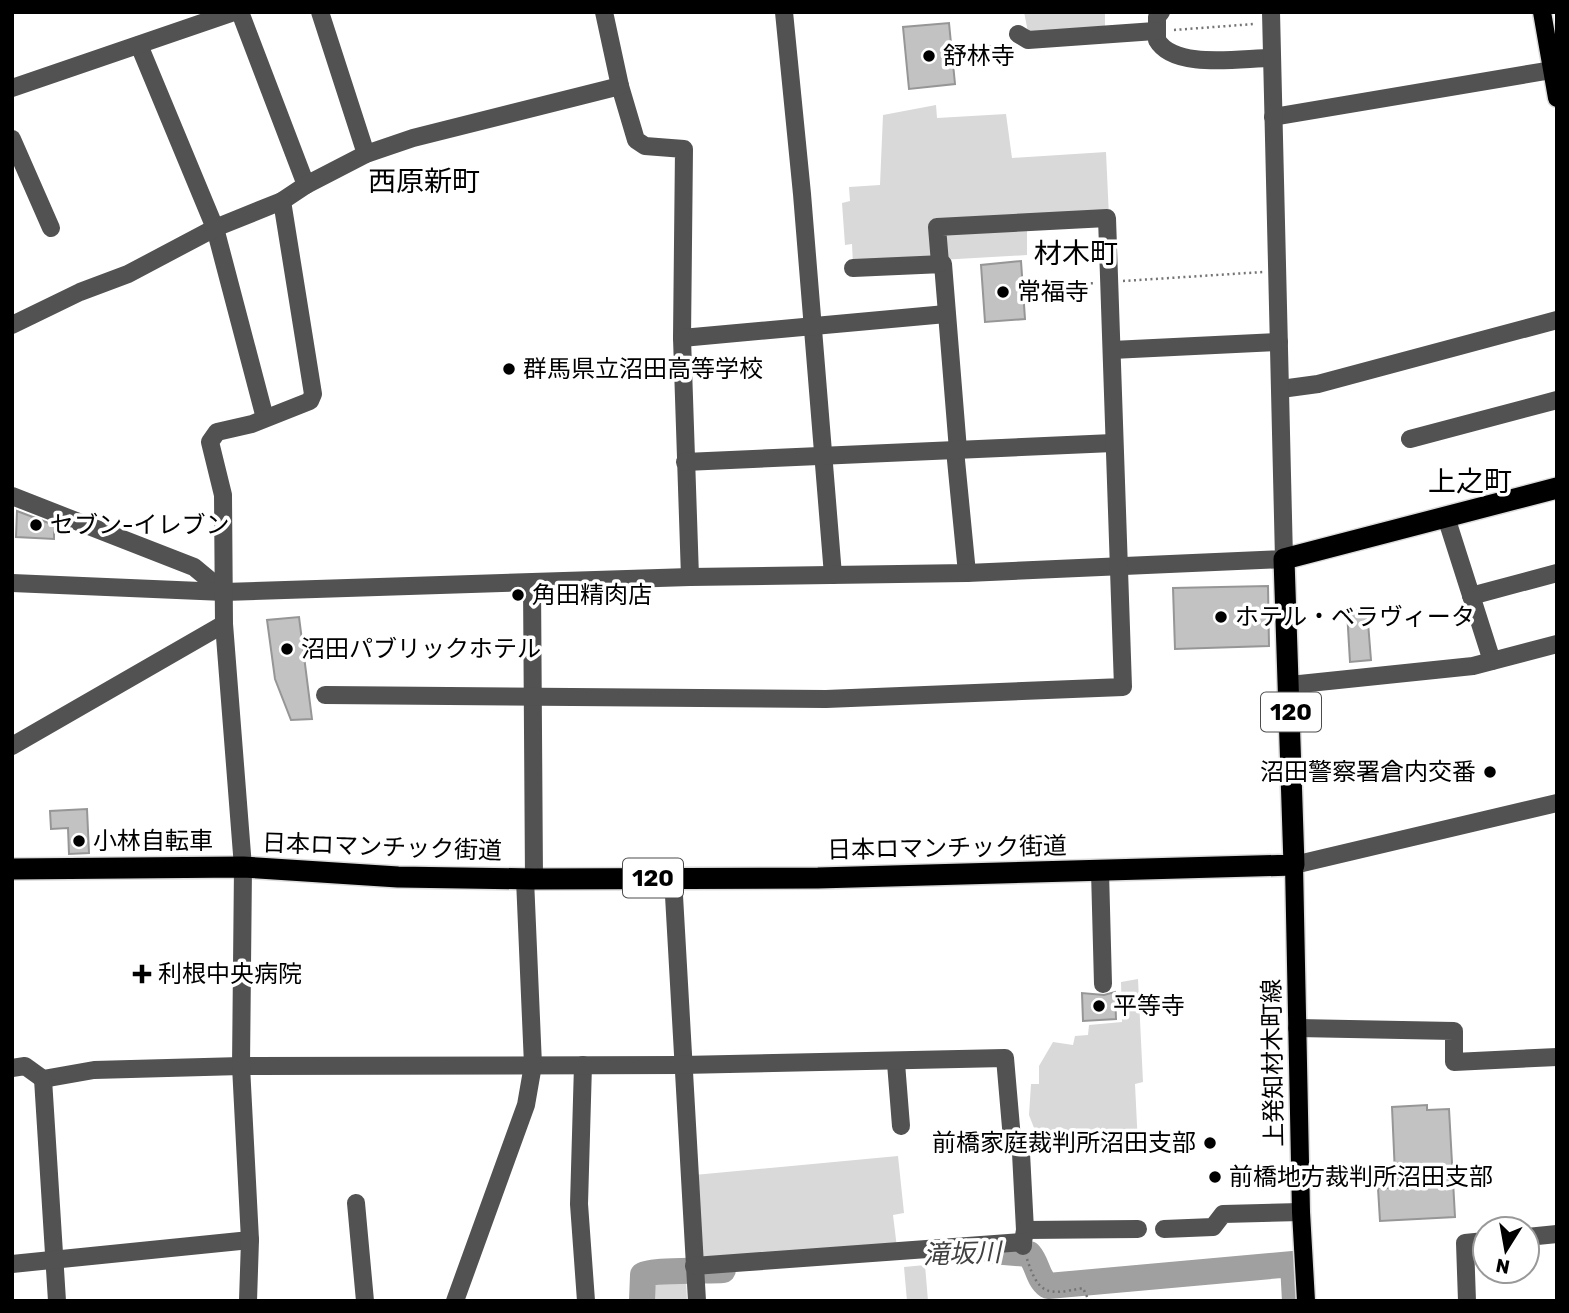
<svg xmlns="http://www.w3.org/2000/svg" width="1569" height="1313" font-family="Rubik,'Noto Sans JP',sans-serif">
  <style>
    .green { fill: #d9d9d9 }
    .lines { fill: none; stroke-linecap: round; stroke-linejoin: round }
    .river { stroke: #a0a0a0; stroke-width: 26 }
    .building { fill: #c2c2c2; stroke: #969696; stroke-width: 2 }
    .major-casing { stroke: #dbdbdb; stroke-width: 21 }
    .highway-casing { stroke: #dbdbdb; stroke-width: 24 }
    .path { stroke: #747474; stroke-width: 2.5; stroke-dasharray: 2 3.5; stroke-linecap: butt }
    .minor { stroke: #525252; stroke-width: 18 }
    .major { stroke: #000; stroke-width: 18 }
    .highway { stroke: #000; stroke-width: 21 }
    .poi-dot { fill: #000; stroke: #fff; stroke-width: 2.5 }
    .labels { text-anchor: middle; dominant-baseline: central; stroke-width: 7; stroke-linejoin: round; paint-order: stroke }
    .shield { fill: #fff; stroke: #4c4c4c; stroke-width: 2 }
    .shield-label { font-size: 23px; font-weight: bold; fill: #000 }
    .poi-label { font-size: 24px; fill: #000; stroke: #fff; text-anchor: start }
    .street-label { font-size: 24px; fill: #000; stroke: #fff }
    .water-label { font-size: 26px; font-style: italic; fill: #414141; stroke: #fff }
    .quarter-label { font-size: 28px; fill: #000; stroke: #fff }
  </style>
  <rect width="100%" height="100%" fill="#fff"/>
  <g class="green">
    <path d="M1024,12h81v19l-76,6z"/>
    <path d="M936,105l1,13 69,-4 6,44 94,-6 3,65 -82,3v35l-174,10 -1,-21 -7,1 -3,-42 8,-2 -1,-14 31,-2 3,-70z"/>
    <path d="M1138,979l5,103 -8,2 3,62h-97l-12,-31 2,-31h8v-18l14,-24 20,3 2,-9 13,-1 1,-10 33,-3 -1,-40z"/>
    <path d="M898,1156l6,57 -11,2 4,33 -199,13 -4,-86z"/>
    <path d="M925,1265l3,36h-21l-3,-34z"/>
    <path d="M650,1278h36l1,23h-38z"/>
  </g>
  <g class="lines">
    <g class="river">
      <path d="M992,1251l37,3c9,10 8,24 19,32l245,-22 2,37"/>
      <path d="M642,1301l1,-26c8,-5 66,-4 80,-5"/>
    </g>
  </g>
  <g class="building">
    <path d="M949,23l6,61 -46,5 -6,-62z"/>
    <path d="M1021,261l4,58 -40,3 -4,-57z"/>
    <path d="M17,511l37,14v14l-38,-2z"/>
    <path d="M1268,586l1,60 -94,3 -2,-61z"/>
    <path d="M1367,610l4,50 -21,2 -3,-51z"/>
    <path d="M299,617l13,102 -21,1 -16,-41 -8,-59z"/>
    <path d="M87,809l2,44 -20,1 -1,-26 -17,1 -1,-18z"/>
    <path d="M1115,992l1,27 -33,2 -1,-28 22,2z"/>
    <path d="M1427,1105v5l22,-1 6,108 -75,4 -2,-33h10l-1,-14h8l-3,-67z"/>
  </g>
  <g class="lines">
    <defs>
      <g id="major">
        <path d="M1542,12l15,86"/>
        <path d="M1294,865l7,347 5,89"/>
      </g>
      <path id="highway" d="M12,869l231,-2 155,10 136,2 284,-1 476,-13 -10,-306 273,-71"/>
    </defs>
    <use href="#major" class="major-casing"/>
    <use href="#highway" class="highway-casing"/>
    <g class="path">
      <path d="M1174,30l80,-6"/>
      <path d="M962,50l45,-5"/>
      <path d="M1123,281l140,-9"/>
      <path d="M1036,287l59,-4"/>
      <path d="M1027,1259c12,37 21,36 56,29l6,13"/>
    </g>
    <g class="minor">
      <path d="M240,12l66,173"/>
      <path d="M320,12l46,142"/>
      <path d="M604,12l16,74 16,54 9,6 39,3 -2,189 8,239"/>
      <path d="M784,12l18,182 31,381"/>
      <path d="M1161,12l-4,5v23c17,30 84,18 115,18"/>
      <path d="M1018,34l10,6 127,-9"/>
      <path d="M139,45l76,183 50,190"/>
      <path d="M12,88l222,-76"/>
      <path d="M1273,117l279,-47"/>
      <path d="M12,139l39,89"/>
      <path d="M853,268l90,-4 15,186"/>
      <path d="M12,325l68,-33 48,-18 87,-46 67,-27 24,-16 60,-31 47,-16 207,-52"/>
      <path d="M682,338l264,-24"/>
      <path d="M1112,350l167,-8"/>
      <path d="M1281,389l37,-5 239,-64"/>
      <path d="M1410,439l147,-39"/>
      <path d="M955,450l12,123"/>
      <path d="M685,462l428,-19"/>
      <path d="M12,496l182,71 30,25"/>
      <path d="M1446,517l46,144"/>
      <path d="M12,583l212,9 466,-15 277,-4 317,-14 -13,-547"/>
      <path d="M532,583l2,296"/>
      <path d="M1471,596l86,-23"/>
      <path d="M1290,685l183,-19 84,-22"/>
      <path d="M325,695l501,4 297,-12 -16,-469 -170,9 3,36"/>
      <path d="M12,746l212,-122"/>
      <path d="M1294,865l263,-62"/>
      <path d="M1100,871l3,113"/>
      <path d="M673,878l24,423"/>
      <path d="M1297,1028l157,3v31l103,-5"/>
      <path d="M896,1063l5,63"/>
      <path d="M583,1065l-4,139 7,97"/>
      <path d="M12,1068l13,-2 18,13 51,-9 147,-4 441,-1 323,-7 7,81 9,14 4,77 -2,12"/>
      <path d="M43,1079l14,222"/>
      <path d="M356,1203l9,98"/>
      <path d="M1164,1229l49,-2 10,-13 78,-2"/>
      <path d="M1025,1230l113,-1"/>
      <path d="M1527,1237l30,-3"/>
      <path d="M12,1264l238,-24"/>
      <path d="M694,1266l329,-24v4"/>
      <path d="M248,1301l2,-61 -9,-174 2,-199 -19,-243 -1,-129 -13,-53 7,-10 35,-8 58,-23 3,-7 -31,-193"/>
      <path d="M455,1301l71,-196 7,-40 -8,-186"/>
      <path d="M1467,1301l-2,-58 20,-2"/>
    </g>
    <use href="#major" class="major"/>
    <use href="#highway" class="highway"/>
  </g>
  <g class="poi-dot">
    <circle cx="929" cy="56" r="7"/>
    <circle cx="1003" cy="292" r="7"/>
    <circle cx="509" cy="369" r="7"/>
    <circle cx="36" cy="525" r="7"/>
    <circle cx="518" cy="595" r="7"/>
    <circle cx="1221" cy="617" r="7"/>
    <circle cx="287" cy="649" r="7"/>
    <circle cx="1490" cy="772" r="7"/>
    <circle cx="79" cy="841" r="7"/>
    <path d="M138.5 963.5h7v7h7v7h-7v7h-7v-7h-7v-7h7z"/>
    <circle cx="1099" cy="1006" r="7"/>
    <circle cx="1210" cy="1143" r="7"/>
    <circle cx="1215" cy="1177" r="7"/>
  </g>
  <g class="labels">
    <g class="shield">
      <rect x="1261" y="692.5" width="60" height="39" rx="5"/>
      <rect x="623" y="858.5" width="60" height="39" rx="5"/>
    </g>
    <g class="shield-label">
      <text x="1291" y="712">120</text>
      <text x="653" y="878">120</text>
    </g>
    <g class="poi-label">
      <text x="943" y="56">舒林寺</text>
      <text x="1017" y="292">常福寺</text>
      <text x="523" y="369">群馬県立沼田高等学校</text>
      <text x="50" y="525">セブン-イレブン</text>
      <text x="532" y="595">角田精肉店</text>
      <text x="1235" y="617">ホテル・ベラヴィータ</text>
      <text x="301" y="649">沼田パブリックホテル</text>
      <text x="1476" y="772" text-anchor="end">沼田警察署倉内交番</text>
      <text x="93" y="841">小林自転車</text>
      <text x="158" y="974">利根中央病院</text>
      <text x="1113" y="1006">平等寺</text>
      <text x="1196" y="1143" text-anchor="end">前橋家庭裁判所沼田支部</text>
      <text x="1229" y="1177">前橋地方裁判所沼田支部</text>
    </g>
    <g class="street-label">
      <text transform="translate(382 847) rotate(2)">日本ロマンチック街道</text>
      <text transform="translate(947 848) rotate(-1)">日本ロマンチック街道</text>
      <text transform="translate(1273 1063) rotate(-91)">上発知材木町線</text>
    </g>
    <g class="water-label">
      <text transform="translate(962 1254) rotate(-2)">滝坂川</text>
    </g>
    <g class="quarter-label">
      <text x="424" y="181">西原新町</text>
      <text x="1076" y="253">材木町</text>
      <text x="1470" y="481">上之町</text>
    </g>
  </g>
  <rect width="1569" height="1313" fill="none" stroke="#000000" stroke-width="28"/>
  <g transform="translate(1506 1250) rotate(191)"><circle r="33" fill="#ffffff" stroke="#999999" stroke-width="2"/>
  <path d="M0-5L12 26L0 18L-12 26Z" fill="#000000"/>
  <text y="-10" font-size="19" font-weight="bold" text-anchor="middle" fill="#000000">N</text>
  </g>
</svg>
